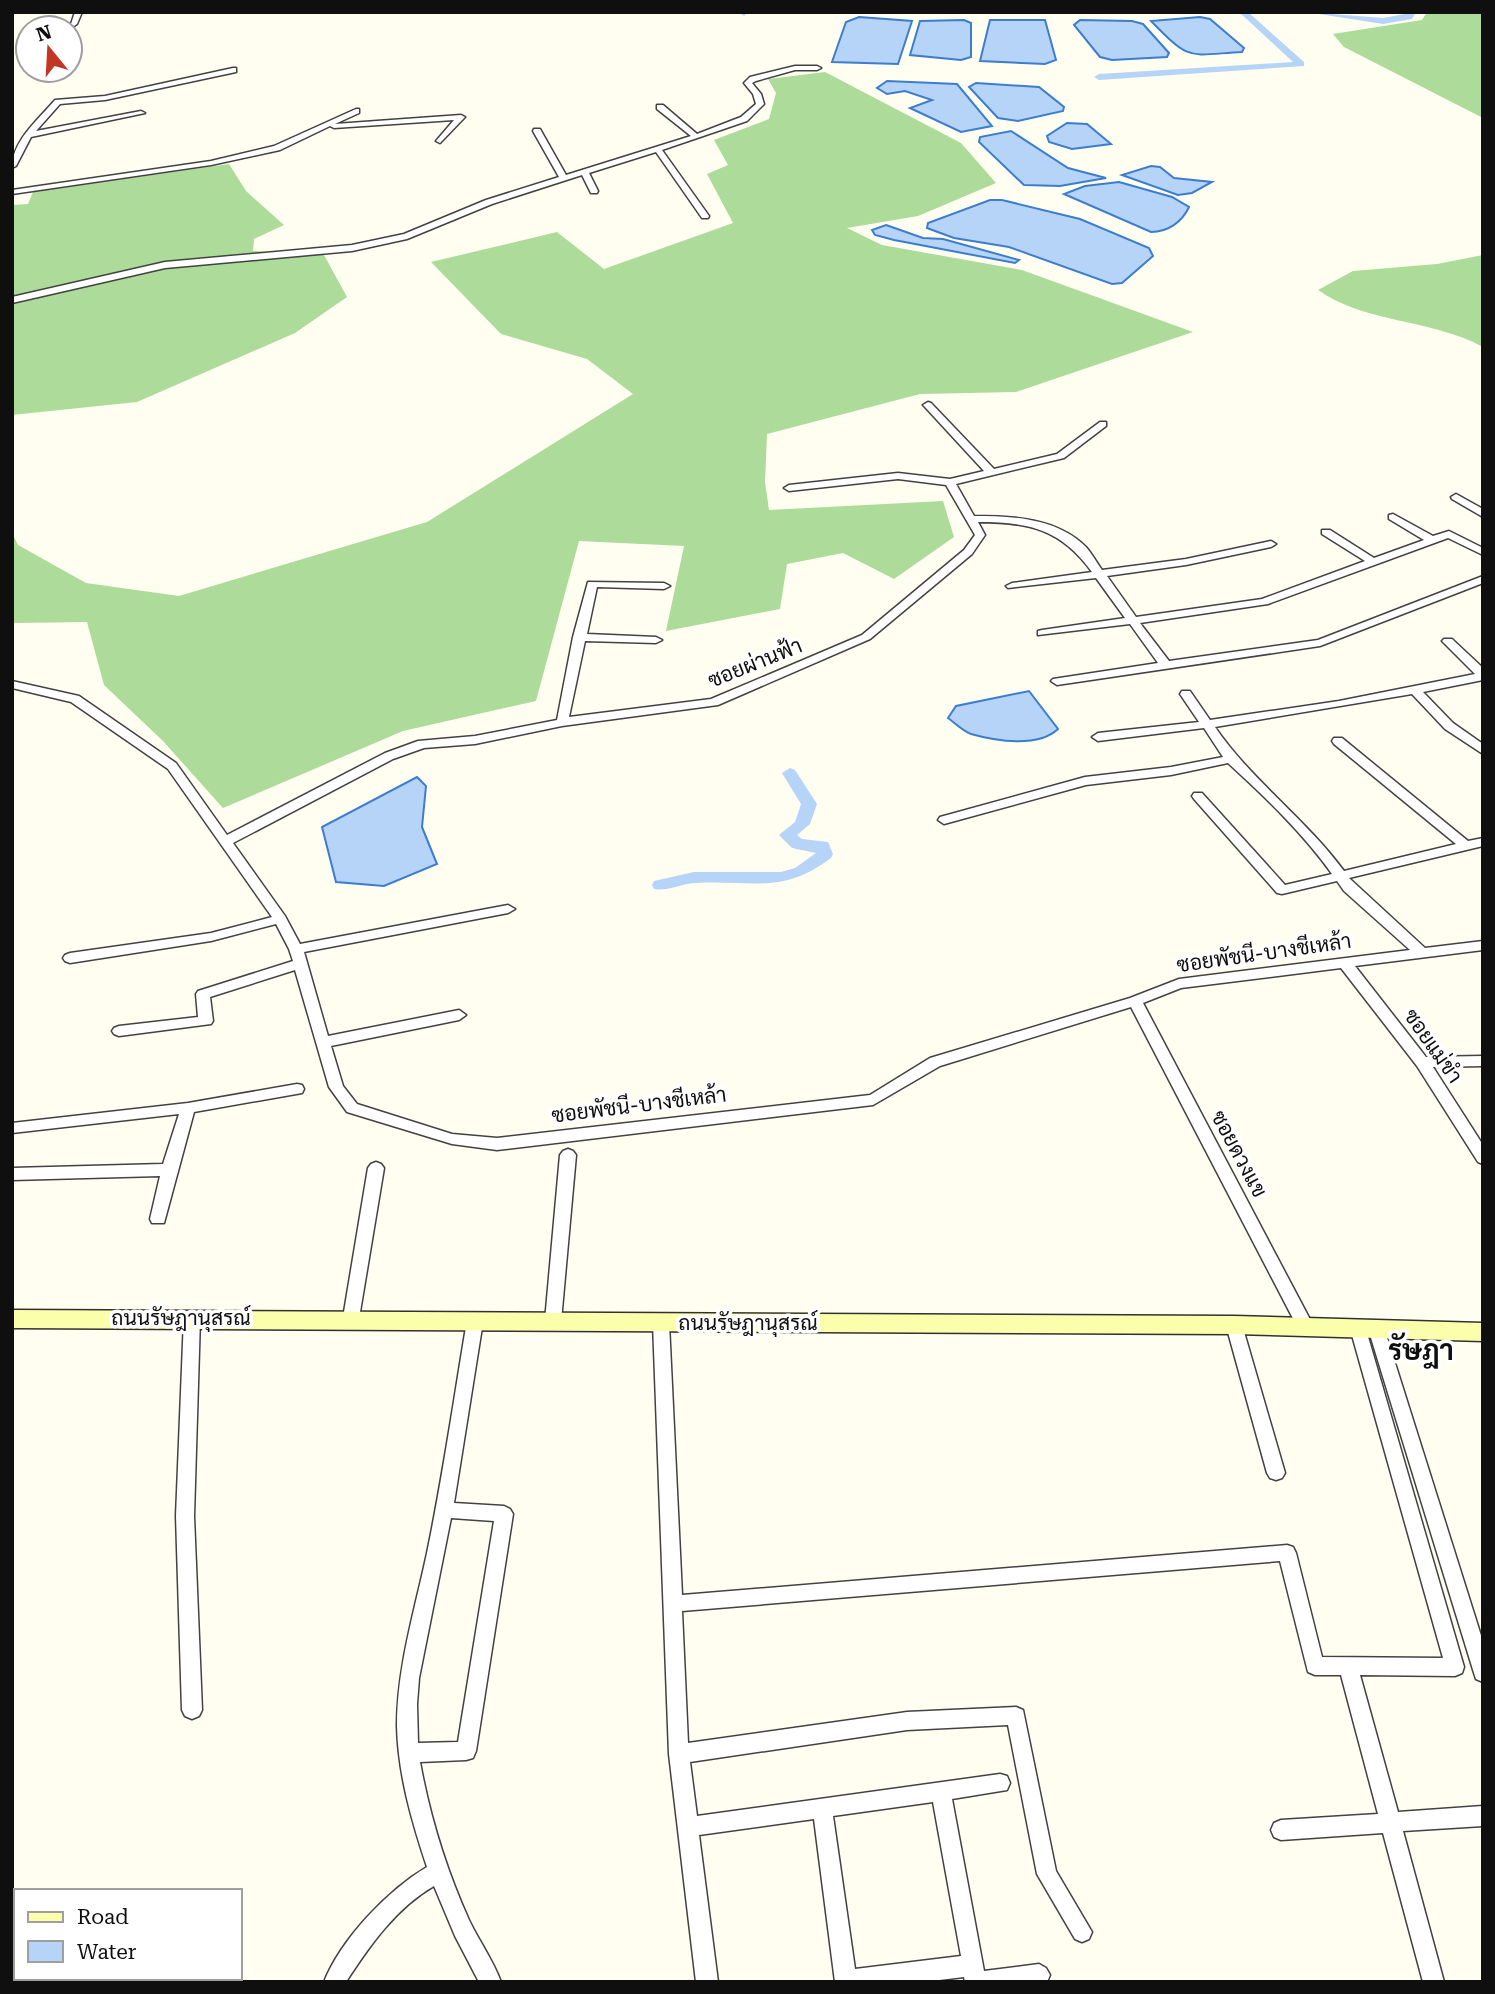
<svg xmlns="http://www.w3.org/2000/svg" width="1495" height="1994" font-family="'Roboto Serif',Sarabun,serif">
  <style>
    .forest { fill: #addb99 }
    .water { fill: #b6d4f7; stroke: #3c7dce; stroke-width: 2 }
    .lines { fill: none; stroke-linecap: round; stroke-linejoin: round }
    .canal { fill: #b6d4f7; fill-rule: evenodd }
    .street-casing { stroke: #424242; stroke-width: 3 }
    .secondary-casing { stroke: #313131; stroke-width: 3 }
    .street { fill: #fff; fill-rule: evenodd }
    .secondary { fill: #fbffac; fill-rule: evenodd }
    .labels { text-anchor: middle; dominant-baseline: central; stroke-width: 7; stroke-linejoin: round; paint-order: stroke }
    .street-label { font-size: 21px; fill: #0f0f0f; stroke: #fff }
    .district-label { font-size: 28px; font-weight: bold; fill: #0f0f0f; stroke: #fff }
  </style>
  <rect width="100%" height="100%" fill="#fffef1"/>
  <g class="forest">
    <path d="M1427,12h56v106l-139,-71 -11,-13 89,-14z"/>
    <path d="M825,72l136,71 35,40 -78,33 -71,12 35,17 140,25 171,62 -177,60 -96,2 -153,40 -2,48 4,28 174,-9 11,36 -60,42 -51,-26 -56,11 -7,45 -114,22 18,-85 -105,-5 -43,160 -133,30 -180,77 -60,-67 -59,-56 -17,-63 -75,1v-90l6,12 68,38 93,13 248,-74 206,-128 -46,-35 -86,-25 -70,-72 126,-30 47,37 129,-46 -26,-49 21,-9 -14,-25 55,-21 7,-26 -8,-14z"/>
    <path d="M229,164l17,27 38,34 -30,14 -1,12 71,4 23,42 -52,36 -158,69 -125,13v-210l16,-1 5,-12z"/>
    <path d="M1483,255v92c-51,-28 -119,-24 -165,-57l35,-19 84,-7z"/>
  </g>
  <g class="water">
    <path d="M859,17l53,4 -14,43 -66,-2 14,-40z"/>
    <path d="M1200,17l10,2 34,29 -2,4c-55,3 -51,10 -91,-31z"/>
    <path d="M964,20l7,3v34l-10,3 -51,-5 10,-34z"/>
    <path d="M990,20h55l11,40 -11,4 -65,-3z"/>
    <path d="M1080,20l52,1 11,3 26,29 -2,4 -55,3 -12,-3 -26,-32z"/>
    <path d="M887,81l70,3 35,42 -31,6 -51,-24 22,-8 -27,-9 -18,3 -10,-6z"/>
    <path d="M976,83l63,4 25,20 -1,4 -45,10 -20,-3 -29,-31z"/>
    <path d="M1067,123l20,1 24,20 -39,5 -23,-7 -2,-6z"/>
    <path d="M1011,131l57,37 38,10 -46,8 -36,-1 -45,-43 1,-5z"/>
    <path d="M1151,166l9,1 14,11 38,4 -20,11 -14,2 -56,-20z"/>
    <path d="M1119,182l53,15 17,10c-7,15 -21,25 -38,25l-87,-38 21,-8z"/>
    <path d="M990,200h12l78,19 69,29 4,8 -31,27 -10,1 -103,-37 -55,-9 -27,-10 1,-5z"/>
    <path d="M886,225l37,13 20,1 76,21 -4,3 -121,-23 -19,-5 -3,-5z"/>
    <path d="M1029,691l29,38c-20,19 -62,12 -87,5 -8,-3 -16,-11 -23,-16l8,-12z"/>
    <path d="M417,777l9,9 -4,41 15,37 -53,22 -48,-4 -14,-55z"/>
  </g>
  <g class="lines">
    <g class="canal">
      <path d="M748,12l-4,4 -4,-3v-1z"/>
      <path d="M1239,12h9l56,50v4l-205,14 -5,-3 5,-3 194,-12z"/>
      <path d="M1306,12l77,6 33,-6 -4,7 -29,5z"/>
      <path d="M790,768l5,2 22,34 -7,20 -13,11 5,4 26,3 5,12 -2,4c-49,37 -79,22 -135,25 -13,0 -29,9 -42,6l-2,-4 2,-4 40,-9h87l14,-4 21,-15 -24,-5 -13,-13 16,-13 6,-18 -19,-31z"/>
    </g>
    <defs>
      <g id="street">
        <path d="M75,12h7l-5,12 -3,2 -3,-2z"/>
        <path d="M795,66h22l4,2 -4,2h-22l-39,11 -4,2 9,11 3,10 -17,17 -85,29 47,66 -1,2h-6l-46,-66 -67,21 9,18 -1,2h-6l-9,-18 -90,29 -85,35 -55,12 -187,17 -153,35v-6l153,-35 187,-17 52,-11 82,-34 73,-23 -26,-46 1,-2h6l26,46 125,-39 -34,-27v-4h6l34,29 44,-17 15,-13 -3,-10 -9,-11 6,-6z"/>
        <path d="M233,68h3v4l-131,28 -45,4 -24,27 105,-20 4,2 -114,24 -15,29 -4,2c0,-27 26,-48 43,-68l50,-4z"/>
        <path d="M356,109h3v4l-24,11 126,-9 4,2 -25,26 -4,-2 18,-21 -120,8 -4,-2 -50,24 -69,15 -199,29v-4l199,-29 63,-15z"/>
        <path d="M928,402l3,1 63,66 63,-15 43,-32h6v4l-42,32 -108,26 18,32c39,0 83,2 112,31 6,7 11,16 16,23l84,-11 85,-18 5,3 -5,3 -85,18 -79,11 29,41 126,-18 103,-38 -43,-27v-4h8l44,28 50,-18 -35,-21v-4l4,-1 40,22 16,-5 34,17v7l-35,-17 -180,66 -128,19 29,38 149,-21 165,-64v7l-163,63 -263,39 -6,-4 2,-2 105,-16 -28,-39 -92,11v-4l4,-1 83,-12 -29,-40 -88,10 -2,-2 6,-3 80,-11c-31,-43 -63,-50 -114,-50l7,13 -13,19 -102,85 -152,66 -156,21 -87,18 -51,4 -31,11 -160,84 52,73 15,28 208,-39 7,4 -7,4 -204,39 24,84 131,-26 7,5 -7,5 -128,26 12,40 14,18 95,30 45,4 373,-43 60,-37 200,-60 49,-19 231,-29 -66,-59 -7,-10 -55,13 -5,-1 -83,-94 -2,-3 2,-3h8l83,92 47,-11c-29,-41 -67,-77 -104,-111l-57,12 -85,10 -142,39 -6,-4 2,-3 145,-40 86,-10 52,-10 -19,-29 -106,13 -6,-4 6,-4 101,-11 -19,-28 2,-3h8l20,29 129,-19 136,-27 -33,-33 2,-2h8l31,29v12l-60,12 30,31 30,21v10l-38,-25 -33,-35 -197,33c36,53 90,91 129,144l112,-27 -122,-100 -2,-3 2,-3h8l126,103 15,-3v8l-134,32 76,70 58,-7v9l-128,16 71,91 57,-1v10l-50,1 50,78v19l-5,-2 -61,-96 -76,-98 -160,20 -38,15 171,324 -2,5 -6,2 -6,-2 -169,-325 -191,59 -67,39 -376,45 -45,-6 -105,-32 -18,-25 -34,-117 -85,27 3,24 -2,3 -92,12 -5,-2 -2,-3 2,-3 5,-2 79,-9 -2,-23 2,-3 95,-30 -4,-12 -13,-25 -65,17 -141,22 -5,-2 -2,-3 2,-3 5,-2 141,-20 61,-16 -104,-148 -97,-67 -59,-14v-7l67,15 97,67 51,72 158,-82 33,-12 57,-5 82,-16 16,-83 15,-55 76,1 6,3 -6,3 -67,-2 -10,47 69,3 6,3 -6,3 -71,-2 -16,76 142,-18 151,-64 102,-85 11,-15 -29,-50 -48,-6 -109,12 -5,-3 5,-3 109,-12 52,6 34,-8 -59,-64 -2,-2z"/>
        <path d="M1456,494l27,15v8l-31,-18 -1,-2z"/>
        <path d="M297,1084l5,1 2,4 -2,4 -108,19 -30,111h-12l-2,-4 10,-43 -148,4v-12l151,-4 16,-50 -167,19v-10l176,-20z"/>
        <path d="M568,1149l5,2 3,4 -15,166 -2,5 -6,1 -6,-1 -2,-5 15,-166 3,-4z"/>
        <path d="M376,1162l5,2 3,4 -25,150 -2,5 -6,1 -6,-1 -2,-5 25,-150 3,-4z"/>
        <path d="M192,1312l6,1 2,5 -6,198 8,194 -3,6 -7,3 -7,-3 -3,-6 -6,-194 8,-198 2,-5z"/>
        <path d="M475,1315l6,1 2,5 -29,182 50,3 6,3 3,5 -37,237 -3,7 -7,2 -46,2c10,55 26,107 49,158 10,21 24,40 32,62h-22l-24,-46 -21,-50c-38,22 -64,59 -88,96h-22c17,-43 64,-92 103,-115 -15,-45 -29,-93 -30,-141 0,-59 18,-116 30,-173 16,-77 27,-155 40,-232l2,-5zM451,1518l43,3 -36,221 -40,1 -1,-39 2,-26z"/>
        <path d="M661,1316l6,2 2,5 13,272 605,-50 6,2 3,6 26,104 121,1 -93,-330 2,-5 6,-2 6,2 100,344 -2,6 -7,3 -95,-1 38,137 85,-6v20l-80,5 41,151h-21l-40,-149 -102,7 -7,-3 -3,-7 3,-7 7,-3 97,-6 -37,-139h-26l-7,-3 -28,-111 -598,50 6,132 219,-31 109,-5 7,3 33,161 36,61 -3,7 -7,3 -7,-3 -38,-65 -29,-149 -101,5 -217,32 7,54 303,-42 7,2 3,7 -3,7 -55,9 32,172 55,-7 7,4 4,7 -3,7h-82l-1,-5 -41,5h-88l-21,-163 -115,16 19,147h-22l-27,-228 -16,-431 2,-5zM933,1802l28,154 -106,13 -22,-153z"/>
        <path d="M1234,1318l6,2 2,5 43,148 -3,5 -6,2 -6,-2 -3,-5 -41,-148 2,-5z"/>
        <path d="M1376,1321l6,2 2,5 99,314v40l-7,-3 -2,-6 -106,-345 2,-5z"/>
      </g>
      <path id="secondary" d="M12,1310l1222,6 249,7v18l-249,-7 -1222,-6z"/>
    </defs>
    <use href="#street" class="street-casing"/>
    <use href="#secondary" class="secondary-casing"/>
    <use href="#street" class="street"/>
    <use href="#secondary" class="secondary"/>
  </g>
  <g class="labels">
    <g class="street-label">
      <text transform="translate(755 663) rotate(-22)">ซอยผ่านฟ้า</text>
      <text transform="translate(1264 953) rotate(-8)">ซอยพัชนี-บางชีเหล้า</text>
      <text transform="translate(1433 1046) rotate(55)">ซอยแม่ขำ</text>
      <text transform="translate(639 1105) rotate(-7)">ซอยพัชนี-บางชีเหล้า</text>
      <text transform="translate(1239 1154) rotate(62)">ซอยดวงแข</text>
      <text x="181" y="1318">ถนนรัษฎานุสรณ์</text>
      <text x="748" y="1323">ถนนรัษฎานุสรณ์</text>
    </g>
    <g class="district-label">
      <text x="1421" y="1350">รัษฎา</text>
    </g>
  </g>
  <rect width="1495" height="1994" fill="none" stroke="#0f0f0f" stroke-width="28"/>
  <rect x="14" y="1889" width="228" height="91" fill="#ffffff" stroke="#9f9f9f" stroke-width="2"/>
  <rect x="28" y="1912" width="35" height="10" fill="#fbffac" stroke="#9f9f9f" stroke-width="2"/>
  <text x="77" y="1924" font-size="21" fill="#0f0f0f">Road</text>
  <rect x="28" y="1941" width="35" height="21" fill="#b6d4f7" stroke="#9f9f9f" stroke-width="2"/>
  <text x="77" y="1959" font-size="21" fill="#0f0f0f">Water</text>
  <g transform="translate(49 49) rotate(342)"><circle r="33" fill="#ffffff" stroke="#9f9f9f" stroke-width="2"/>
  <path d="M0-5L12 26L0 18L-12 26Z" fill="#c13625"/>
  <text y="-10" font-size="19" font-weight="bold" text-anchor="middle" fill="#0f0f0f">N</text>
  </g>
</svg>
